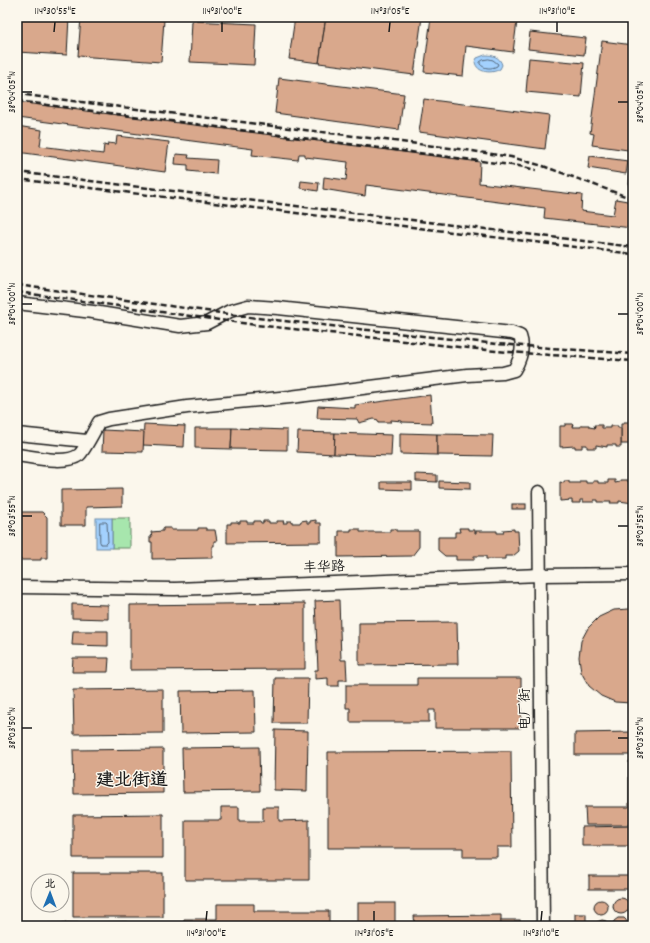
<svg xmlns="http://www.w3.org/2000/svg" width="650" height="943" font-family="Dekko,'LXGW WenKai TC',sans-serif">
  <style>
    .green { fill: #a7e6ad; stroke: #628164 }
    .water { fill: #a3d1fe; stroke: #6d89a4 }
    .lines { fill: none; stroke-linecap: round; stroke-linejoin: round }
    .shore { stroke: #526476; stroke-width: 1 }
    .building { fill: #d9a88c; stroke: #1c1c1c }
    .minor-casing { stroke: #1c1c1c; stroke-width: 15 }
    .minor { stroke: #fbf7ec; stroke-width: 12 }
    .rail { stroke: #1c1c1c; stroke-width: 2.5; stroke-dasharray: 6 3; stroke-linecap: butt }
    .ticks { fill: none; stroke: #1c1c1c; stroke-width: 1.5 }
    .labels { text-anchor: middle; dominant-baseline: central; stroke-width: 3; stroke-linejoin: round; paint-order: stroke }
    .street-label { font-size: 14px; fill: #1c1c1c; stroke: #fbf7ec }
    .district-label { font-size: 18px; font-weight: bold; fill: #1c1c1c; stroke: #fbf7ec }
    .neatline { fill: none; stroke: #1c1c1c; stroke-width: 1.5 }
    .ticks-label { font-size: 10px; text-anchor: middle; fill: #1c1c1c }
  </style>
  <rect width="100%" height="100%" fill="#fbf7ec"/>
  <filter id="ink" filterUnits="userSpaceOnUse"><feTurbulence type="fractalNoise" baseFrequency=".025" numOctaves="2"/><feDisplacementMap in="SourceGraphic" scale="8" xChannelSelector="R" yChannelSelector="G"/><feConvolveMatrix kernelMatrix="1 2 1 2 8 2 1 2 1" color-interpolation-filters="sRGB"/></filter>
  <g filter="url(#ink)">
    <rect class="green" x="112" y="518" width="18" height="30"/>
    <g class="water">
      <path d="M485,55c8,0 15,2 17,10l-2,4c-8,5 -23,4 -25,-7l2,-4z"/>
      <rect x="96" y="518" width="16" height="30"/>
    </g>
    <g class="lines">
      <g class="shore">
        <path d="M489,59l4,1 5,4 -1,2c-5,3 -13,3 -17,-2v-2l3,-2z"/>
        <path d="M100,522h6l1,1 1,19 -2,2h-5l-1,-2z"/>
      </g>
    </g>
    <g class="building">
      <path d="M17,17h52l-2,38 -50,-3z"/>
      <path d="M81,17h38l45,3 -3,42 -83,-6z"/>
      <path d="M295,17h31l-7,46 -30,-4z"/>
      <path d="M326,17h96l-8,58 -95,-12z"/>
      <path d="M431,17h48l38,4 -4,31 -47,-6 -3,30 -39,-4z"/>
      <path d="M192,21l64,3 -2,41 -64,-3z"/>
      <path d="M530,32l56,6 -2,17 -56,-6z"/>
      <path d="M602,41l31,4v66l-5,39 -36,-5 2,-11 -4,-1z"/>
      <path d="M529,58l55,5 -3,34 -55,-5z"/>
      <path d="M279,78l125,16 -5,36 -124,-17z"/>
      <path d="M424,99l125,16 -4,34 -126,-17z"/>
      <path d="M17,102l463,60 -1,21 103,12 -1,16 32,4 3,-16 17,3 -1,26 -88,-10 1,-10 -179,-23 -1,11 -42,-7 1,-12 22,3 2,-18 -43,-5v-3h-6l-1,6 -46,-5 1,-6 -236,-31z"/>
      <path d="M17,126l25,4 -2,16 63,8 1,-9 3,1 1,-3 8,1 1,-8 52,6 -4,30 -148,-20z"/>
      <path d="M633,129v57l-4,-1z"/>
      <path d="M176,154l13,1 -1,3 29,2 -1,14 -28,-3v-6l-13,-1z"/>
      <path d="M590,156l38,5 -2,13 -38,-6z"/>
      <path d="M301,181l18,2 -1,8 -18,-3z"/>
      <path d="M430,395l2,28 -30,-1v-1l-11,-1v2h-13v-2l-4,-1 -15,4 -2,-4 -40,-1 1,-12 37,2v-3z"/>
      <path d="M624,422h7v3h2v21h-2v-2h-10v-20h3z"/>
      <path d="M144,424l41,2 -1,21 -41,-2z"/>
      <path d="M565,424h8l-1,3h9v-2h8v2l6,1 -1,-3h8v3h8v-2h8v2h3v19h-5v-2h-9v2l-11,-2v3h-9v-3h-5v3h-7v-2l-15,1v-21h5z"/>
      <path d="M195,428h37l-1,21 -36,-1z"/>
      <path d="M232,428l55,2v20l-56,-1z"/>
      <path d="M103,430l41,2 -1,20 -41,-1z"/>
      <path d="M298,432l37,1 -1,21 -37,-2z"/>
      <path d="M335,433l57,2 -1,21 -57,-2z"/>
      <path d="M400,433l37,1v21l-37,-1z"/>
      <path d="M437,434l56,1 -1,21 -55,-1z"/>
      <path d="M416,474l21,1v7l-21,-1z"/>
      <path d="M632,479h1v24l-14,-2v2h-9l1,-2h-6l1,1h-8v-2h-4v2h-11v-2h-3v3h-8v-3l-12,1v-19l4,1v-2h5v2h11v-2h6v2h7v-2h5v2h10v-3h7v3l5,-1v-2h8v2h4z"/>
      <path d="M439,481l31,1v7l-31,-1z"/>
      <path d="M381,482h31v8l-31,-1z"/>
      <path d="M122,489v17l-36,1v18h-25v-35z"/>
      <rect x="512" y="504" width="14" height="5"/>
      <path d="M17,512h25l5,5v41h-6v2h-24z"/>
      <path d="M307,520v3h3v-2l6,-1v3h5v19l-94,1v-19h4v-2h7v1h2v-2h7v2h7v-2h6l1,2h2v-2h6v2h8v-2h7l-1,2h4v-2h5v2h8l1,-2z"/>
      <path d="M163,528h8v2h27v-2h8v2h9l2,11h-3v5h-2v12l-60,1v-17h-2v-5h2l-1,-5 12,-1z"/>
      <path d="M459,528h9v2h7v3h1v-2h21v2h7l-1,-3 11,-1v2h4l1,20 -6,5h-8v3h-19v-3h-12v4h-18v-4h-11l-7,-6v-13h17v-5h5z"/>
      <path d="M351,529h9v3h30v-3h6v2h23v16l-7,9 -74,1v-21h1v-5h12z"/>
      <path d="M339,600l2,60h5l1,20h-8v6h-11v-8l-13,1v-9h3l-3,-69z"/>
      <path d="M305,603v66l-175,1v-65z"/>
      <path d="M72,604l36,1v14l-36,-1z"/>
      <path d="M629,609l4,1v93h-2l-16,-1 -14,-6 -12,-10 -8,-14 -2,-15 2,-16 7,-13 11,-11 15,-7z"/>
      <path d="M457,622l1,42 -99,1v-42z"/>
      <path d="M73,631h35v15l-36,-1z"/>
      <path d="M73,658h36l-1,14h-36z"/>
      <path d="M275,678h33l-1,45h-33z"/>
      <path d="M417,678h104v50h-86v-18h-6v12h-79v-14h-4v-23h71z"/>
      <path d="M163,689v44l-89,1 -1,-44z"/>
      <path d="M255,690l1,42 -75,1 -1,-42z"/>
      <path d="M275,730l33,1 -1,60 -33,-1z"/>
      <path d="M633,732v23h-58v-22z"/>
      <path d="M259,747l1,44 -77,1 -1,-44z"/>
      <path d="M163,749v44l-89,1 -1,-44z"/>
      <path d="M511,751l1,96h-15v10h-34v-9h-135v-96z"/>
      <path d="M629,761h4v64h-47l-1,-18h44z"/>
      <path d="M221,807h18v14h24v-14h16v14l30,-1v60h-124v-60h36z"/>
      <path d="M163,814v44h-90v-43z"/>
      <path d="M633,826v20h-51v-19z"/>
      <rect x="73" y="873" width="90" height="44"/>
      <rect x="589" y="876" width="44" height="13"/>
      <circle cx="621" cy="906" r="8"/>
      <circle cx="601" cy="907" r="7"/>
      <rect x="358" y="903" width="37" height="23"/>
      <path d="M217,904h37v7h75v15h-145v-7h33z"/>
      <rect x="575" y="914" width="11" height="12"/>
      <path d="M501,915v11h-86l-1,-10z"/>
      <path d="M618,918h6l2,2 3,6h-16l1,-5z"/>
      <rect x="501" y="920" width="19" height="6"/>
      <path d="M602,920l4,1 3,5h-14l2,-4z"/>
      <path d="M127,922v4h-110v-2z"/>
    </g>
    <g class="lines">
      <defs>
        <g id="minor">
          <path d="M17,303l76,9 87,14 27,-3 23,-12 18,-5 30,2 234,25 8,3c4,11 0,24 -6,34l-11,3 -36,2 -177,22 -103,10 -78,12 -10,3c-4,7 -15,29 -20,33 -13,10 -46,2 -62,0"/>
          <path d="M17,434l70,7"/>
          <path d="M539,492l4,434"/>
          <path d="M17,587l158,2 365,-14 93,-1"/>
        </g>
      </defs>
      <use href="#minor" class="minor-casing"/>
      <use href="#minor" class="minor"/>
      <g class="rail">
        <path d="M17,94l449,56 45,7 32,9 90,33"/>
        <path d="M17,101l502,65 17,4"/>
        <path d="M17,172l616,75"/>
        <path d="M17,179l616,75"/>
        <path d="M17,285l240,33 240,26 136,10"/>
        <path d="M17,292l239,33 240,26 137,10"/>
      </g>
    </g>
  </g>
  <path class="ticks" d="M54,32l1,-10M222,32v-10M389,32l1,-10M557,32v-10M22,92h10M618,102h10M22,304h10M618,314h10M22,516h10M618,526h10M22,728h10M618,738h10M206,921l1,-10M374,921v-10M541,921l1,-10"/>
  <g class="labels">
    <g class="street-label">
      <text transform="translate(324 568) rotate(-2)">丰华路</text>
      <text transform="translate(526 709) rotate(-90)">电厂街</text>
    </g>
    <g class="district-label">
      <text x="132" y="781">建北街道</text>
    </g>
  </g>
  <rect width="650" height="943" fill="none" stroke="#fbf7ec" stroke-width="44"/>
  <g transform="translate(50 893) rotate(1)"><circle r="19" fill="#fbf7ec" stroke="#a29f99"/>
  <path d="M0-3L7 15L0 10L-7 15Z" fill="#1f6fb2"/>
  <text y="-6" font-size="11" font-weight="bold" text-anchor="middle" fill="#1c1c1c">北</text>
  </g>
  <rect x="22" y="22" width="606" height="899" class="neatline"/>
  <g class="ticks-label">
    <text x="55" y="14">114°30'55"E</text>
    <text x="222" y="14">114°31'00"E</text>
    <text x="390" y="14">114°31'05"E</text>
    <text x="557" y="14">114°31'10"E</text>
    <text transform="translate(11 92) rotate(-90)" y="4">38°04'05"N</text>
    <text transform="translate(639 102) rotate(-90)" y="4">38°04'05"N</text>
    <text transform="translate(11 304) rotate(-90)" y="4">38°04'00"N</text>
    <text transform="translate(639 314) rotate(-90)" y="4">38°04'00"N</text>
    <text transform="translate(11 516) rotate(-90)" y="4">38°03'55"N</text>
    <text transform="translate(639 526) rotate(-90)" y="4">38°03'55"N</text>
    <text transform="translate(11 728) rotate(-90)" y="4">38°03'50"N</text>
    <text transform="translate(639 738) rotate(-90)" y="4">38°03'50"N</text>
    <text x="206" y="936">114°31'00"E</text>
    <text x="374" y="936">114°31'05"E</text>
    <text x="541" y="936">114°31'10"E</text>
  </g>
</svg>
